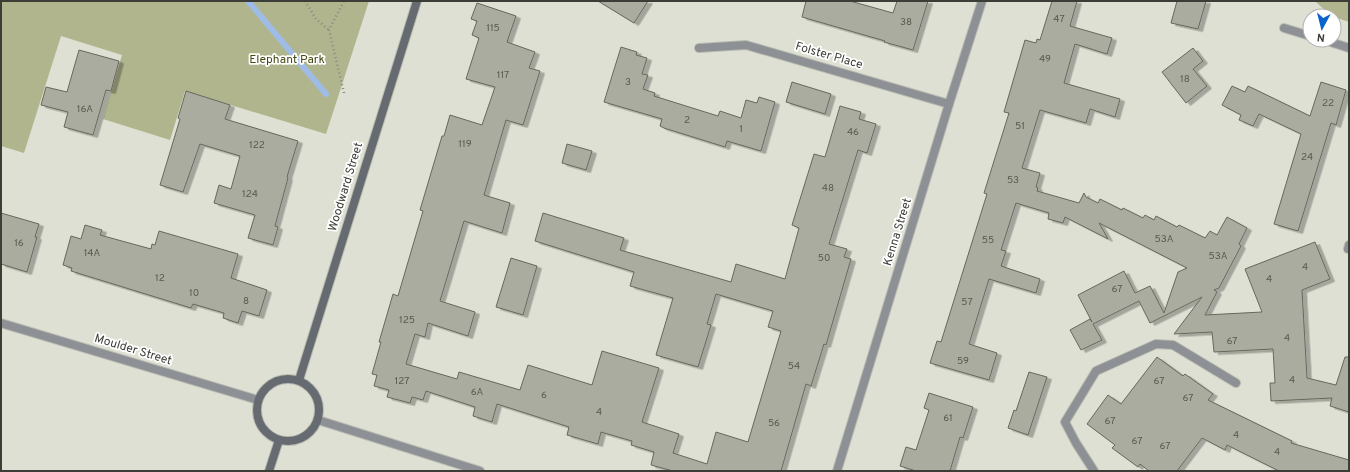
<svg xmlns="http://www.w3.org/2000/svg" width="1350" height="472" font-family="Overpass,sans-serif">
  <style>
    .green { fill: #b1b58d }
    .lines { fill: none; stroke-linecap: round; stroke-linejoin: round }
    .stream { stroke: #9ebce5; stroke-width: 6 }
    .building { fill: #abaca0; stroke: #66685c; filter: url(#shadow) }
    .lane-casing { stroke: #babcb1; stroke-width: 10 }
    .street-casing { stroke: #babcb1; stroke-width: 10 }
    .secondary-casing { stroke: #babcb1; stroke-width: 10 }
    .path { stroke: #888a81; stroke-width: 2.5; stroke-dasharray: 1 3; stroke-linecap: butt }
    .lane { stroke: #8d9095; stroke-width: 8 }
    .street { stroke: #8d9095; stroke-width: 8 }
    .secondary { stroke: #666a71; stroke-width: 8 }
    .labels { text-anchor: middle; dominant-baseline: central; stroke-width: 3.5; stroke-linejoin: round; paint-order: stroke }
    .number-label { font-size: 10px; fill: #585951 }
    .street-label { font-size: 12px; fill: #3c3d37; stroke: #fff }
    .park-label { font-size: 12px; fill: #474a0f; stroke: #fff }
  </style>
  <defs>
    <filter id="shadow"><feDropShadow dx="4.5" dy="2.5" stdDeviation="0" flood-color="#0004"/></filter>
  </defs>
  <rect width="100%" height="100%" fill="#dee0d3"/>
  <g class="green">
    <path d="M1,1h368l-43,133 -141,-43 -15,49 -67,-21 19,-64 -61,-19 -37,117 -23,-7z"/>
    <path d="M1315,1h34v21l-18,-6z"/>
  </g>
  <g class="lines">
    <path class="stream" d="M248,1l78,93"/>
  </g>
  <g class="building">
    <path d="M598,1h50l-14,22z"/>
    <path d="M806,1h44l43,12 4,-12h31l-15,49 -29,-8 1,-1 -83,-24z"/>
    <path d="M1052,1h25l-7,25 42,12 -5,16 -32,-10 -11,39 56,16 -5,18 -25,-8 -4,14 -46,-13 -18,58 18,5 -4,14 2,1 -1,3 42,12 5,-10 2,4 12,6 2,-4 22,11 1,-2 20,10 2,-3 9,5 2,-4 21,11 2,-2 26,13 5,-7 7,4 10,-18 20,11 -8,16 2,2 -22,42 -5,2 3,2 -12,23 57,-3 -17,-43 70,-27 15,37 -28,11 5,88 29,7 9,-28h4v55l-19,-6 2,-8 -61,3 -1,-18h5l-2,-34 -59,3 -2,-20 -38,2 28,-37 -52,26 -11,-22 -46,23 9,16 -21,10 -11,-20 20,-11 2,3 -14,-27 46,-24 11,22 15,-7 14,27 14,-41 9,-4 -88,-45 9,16 -43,-22 -2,6 -15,-4 1,-6 -33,-10 -15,47 5,1 -5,15 39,13 -4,14 -47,-14 -20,65 28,9 -8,27 -59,-17 7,-22 4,1 46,-148 -3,-1 25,-80 -5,-1 21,-72 11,3 1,-4 3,1z"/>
    <path d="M1177,1h29l-8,28 -27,-6z"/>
    <path d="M477,3l39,13 -9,26 28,10 -6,16 11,3 -17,54 -17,-5 -22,75 26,8 -8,30 -38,-12 -24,80 35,11 -7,24 -40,-13 -3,14 -10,-3 -9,30 51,15 2,-7 61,18 8,-25 64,20 10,-34 57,17 -17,54 37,12 -6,19 34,11 9,-32 32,10 33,-111 -13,-4 5,-16 -57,-17 -9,30 4,1 -13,42 -42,-12 17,-57 -43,-12 4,-14 -99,-31 8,-28 81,25 -4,12 111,32 5,-18 49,15 14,-51 -7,-3 22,-71 11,3 15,-51 21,6 -2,7 17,5 -9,29 -9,-3 -29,94 18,5 -3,8 7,2 -25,86 -2,-1 -13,42 -5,-2 -25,87h-108l-22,-6 3,-13 -23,-7 1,-4 -31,-9 -3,12 -31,-9 2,-8 -72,-23 -5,18 -19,-6 2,-9 -49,-16 -3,9 -11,-3 -2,6 -23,-6 2,-7 -15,-4 3,-11 -5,-1 9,-32h-2l14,-48 5,2 25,-85 -3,-1 22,-74h2l6,-21 32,10 13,-38 -29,-8 13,-41 -7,-3 5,-14 -6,-2z"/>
    <path d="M621,47l16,5 -1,3 11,3 -5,16 6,1 -5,14 12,4 -1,3 64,20 2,-5 21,7 5,-18 11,3 2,-6 16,5 -14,49 -34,-10 -2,6 -61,-19 -4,-2 2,-7 -58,-17z"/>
    <path d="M1193,48l10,13 -10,8 14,17 -21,17 -24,-31z"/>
    <path d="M79,50l40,11 -8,30 -5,-1 -13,45 -29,-8 4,-15 -27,-7 5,-18 21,5z"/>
    <path d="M792,82l39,12 -6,20 -39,-12z"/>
    <path d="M1321,82l25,8 -10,35 -5,-2 -33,108 -24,-7 27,-90 -42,-20 -6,12 -14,-6 2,-5 -19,-10 10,-19 13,6 3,-6 62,30z"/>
    <path d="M186,91l44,14 -5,14 73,22 -11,36 1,1 -13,48 3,1 -5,18 -25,-7 7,-23 -41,-12 5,-18 12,4 9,-33 -40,-12 -17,48 -23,-7 20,-66 -2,-1z"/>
    <path d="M567,144l25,7 -6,19 -24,-7z"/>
    <path d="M1,213l38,11 -4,13h2l-10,35 -26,-8z"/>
    <path d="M85,225l17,5 -2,5 51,14 1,-5 3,1 4,-14 79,23 -7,24 36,12 -8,26 -17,-5 -4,12 -15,-5 1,-5 -31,-9 -2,4 -120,-37 1,-3 -9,-3 8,-29 10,3z"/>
    <path d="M511,258l26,8 -14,49 -27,-8z"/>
    <path d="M1157,357l26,19 2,-2 28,20 -5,6 84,41 -1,2 58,17v11h-70l-52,-26 -2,5 -23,-12 -25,33h-28l-9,-7 -2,3 -26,-19 3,-3 -28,-21 21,-29 13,9z"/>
    <path d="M1029,372l18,5 -19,58 -20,-7 6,-18 2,1z"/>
    <path d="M929,393l44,14 -10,31 -3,-1 -10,34h-34l-16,-5 6,-19 10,3 13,-40 -5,-2z"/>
  </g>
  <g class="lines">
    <defs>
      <path id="lane" d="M1094,471l-18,-28 -11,-21 31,-51 60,-27 17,1 63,38"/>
      <g id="street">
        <path d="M1284,28l26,8"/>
        <path d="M1324,40l25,8"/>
        <path d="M699,48l47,-3 203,59"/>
        <path d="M1348,249l1,-4"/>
        <path d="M1,323l257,77"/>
        <path d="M318,420l162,51"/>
        <path d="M837,471l112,-367 33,-103"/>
      </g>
      <g id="secondary">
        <circle cx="288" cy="410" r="31"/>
        <path d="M299,380l118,-379"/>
        <path d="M269,471l10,-31"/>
      </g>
    </defs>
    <use href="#lane" class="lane-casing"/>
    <use href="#street" class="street-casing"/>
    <use href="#secondary" class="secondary-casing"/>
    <g class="path">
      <path d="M305,1l11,18 13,11"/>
      <path d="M344,93l-15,-63 15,-29"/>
    </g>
    <use href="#lane" class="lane"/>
    <use href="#street" class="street"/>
    <use href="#secondary" class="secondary"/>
  </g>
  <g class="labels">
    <g class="number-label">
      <text x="1059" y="19">47</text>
      <text x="906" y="22">38</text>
      <text x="493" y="28">115</text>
      <text x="1045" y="59">49</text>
      <text x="503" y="75">117</text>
      <text x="1185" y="79">18</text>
      <text x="628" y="82">3</text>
      <text x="1328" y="103">22</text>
      <text x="85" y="109">16A</text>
      <text x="687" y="120">2</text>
      <text x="1020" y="126">51</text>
      <text x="741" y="129">1</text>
      <text x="853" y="132">46</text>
      <text x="465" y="144">119</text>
      <text x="257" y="145">122</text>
      <text x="1307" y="157">24</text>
      <text x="1013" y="180">53</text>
      <text x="828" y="188">48</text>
      <text x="250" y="194">124</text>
      <text x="1164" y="239">53A</text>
      <text x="988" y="240">55</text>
      <text x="19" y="243">16</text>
      <text x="92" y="253">14A</text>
      <text x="1218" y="256">53A</text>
      <text x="824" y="258">50</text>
      <text x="1305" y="267">4</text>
      <text x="160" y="278">12</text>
      <text x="1269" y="279">4</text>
      <text x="1117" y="289">67</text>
      <text x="194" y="293">10</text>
      <text x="246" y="301">8</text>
      <text x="967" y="302">57</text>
      <text x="407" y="320">125</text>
      <text x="1287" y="338">4</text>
      <text x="1232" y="341">67</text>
      <text x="963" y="361">59</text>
      <text x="794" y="366">54</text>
      <text x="1292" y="380">4</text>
      <text x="402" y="381">127</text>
      <text x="1159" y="381">67</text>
      <text x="477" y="392">6A</text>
      <text x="544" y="395">6</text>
      <text x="1188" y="398">67</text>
      <text x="599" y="412">4</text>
      <text x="948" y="418">61</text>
      <text x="1110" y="421">67</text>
      <text x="774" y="423">56</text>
      <text x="1236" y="435">4</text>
      <text x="1137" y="441">67</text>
      <text x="1165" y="446">67</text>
      <text x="1277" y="452">4</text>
    </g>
    <g class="street-label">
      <text transform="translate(829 56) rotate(16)">Folster Place</text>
      <text transform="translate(346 187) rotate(-73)">Woodward Street</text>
      <text transform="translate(898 232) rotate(-73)">Kenna Street</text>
      <text transform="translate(133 350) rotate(17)">Moulder Street</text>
    </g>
    <g class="park-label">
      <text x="287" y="60">Elephant Park</text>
    </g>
  </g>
  <rect width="1350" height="472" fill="none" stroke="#3c3d37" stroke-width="4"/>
  <g transform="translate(1322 28) rotate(187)"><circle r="19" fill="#ffffff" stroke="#b1b1af"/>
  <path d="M0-3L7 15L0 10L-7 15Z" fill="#0a63cc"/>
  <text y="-6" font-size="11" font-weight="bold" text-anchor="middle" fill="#3c3d37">N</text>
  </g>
</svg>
